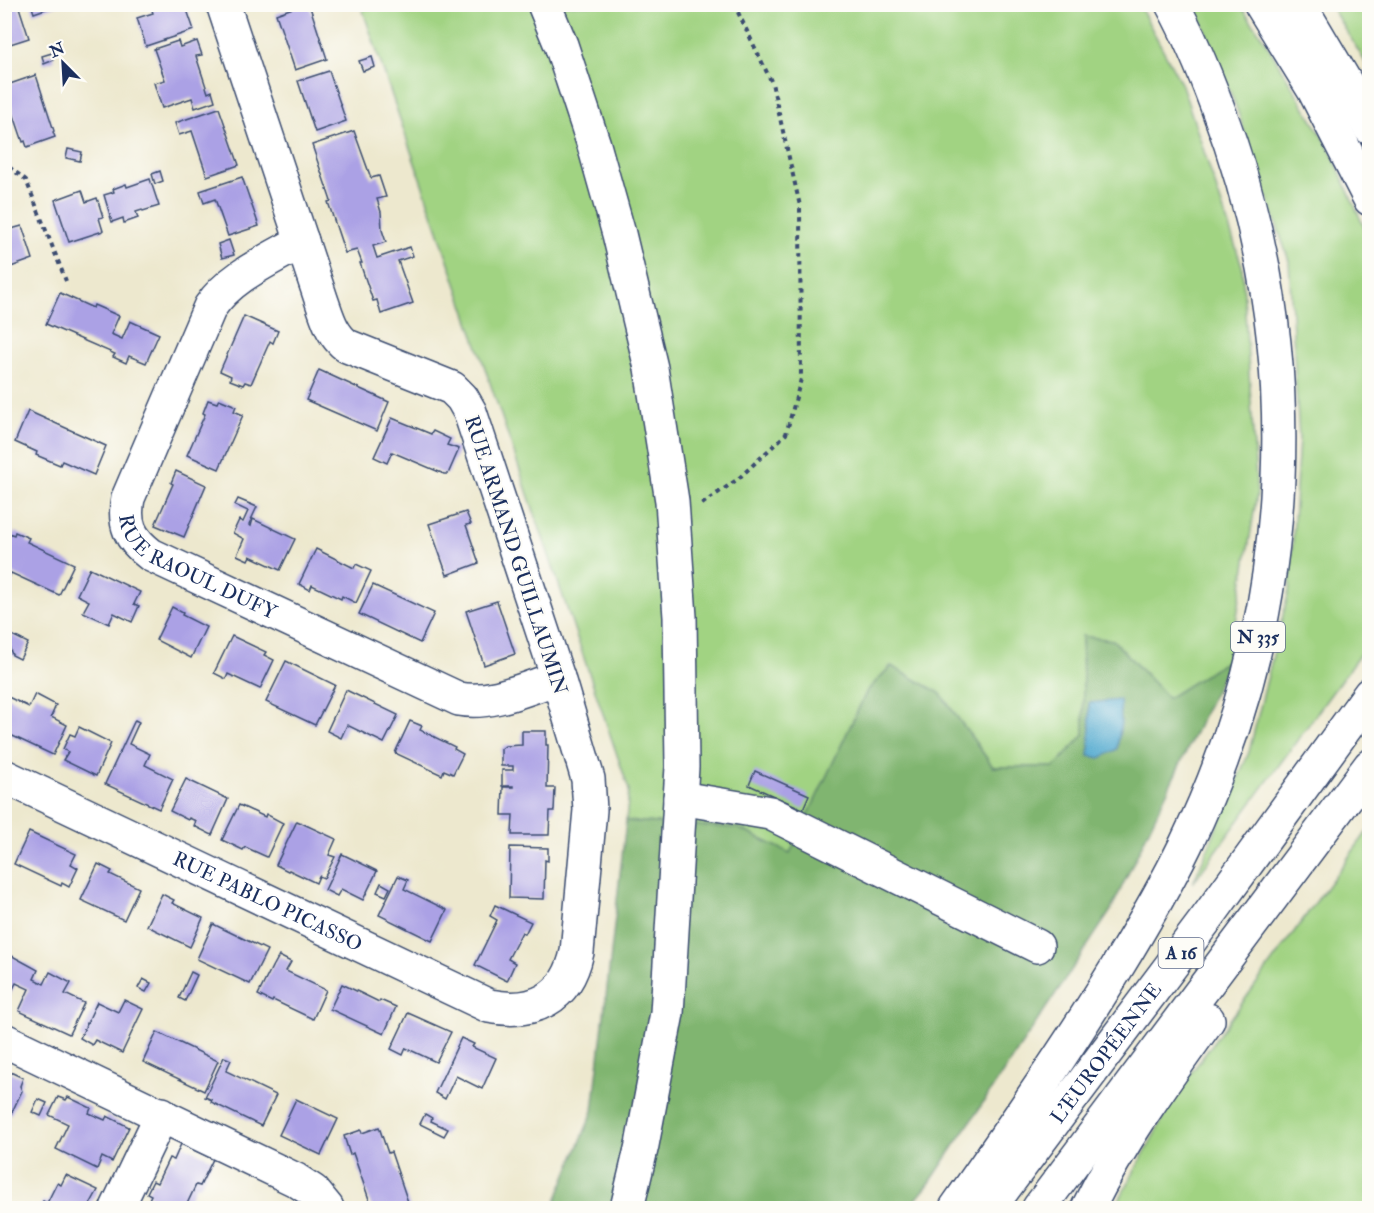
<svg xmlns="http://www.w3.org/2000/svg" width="1374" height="1213" font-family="'IM FELL Double Pica',serif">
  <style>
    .green { fill: #a1d382; stroke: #5e8170; stroke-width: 1.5 }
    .forest { fill: #80b570; stroke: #4e7267; stroke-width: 1.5 }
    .water { fill: #54abd0; stroke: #386d97; stroke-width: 1.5 }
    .building { fill: #aba1e5 }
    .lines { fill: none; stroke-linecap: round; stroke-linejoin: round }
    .minor-casing { stroke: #3a4b6f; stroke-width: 36 }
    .highway-casing { stroke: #3a4b6f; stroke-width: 36 }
    .path { stroke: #3a4b6f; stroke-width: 4; stroke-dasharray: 4.5 4.5; stroke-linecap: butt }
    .minor { stroke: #fff; stroke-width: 33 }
    .highway { stroke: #fff; stroke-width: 33 }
    .labels { text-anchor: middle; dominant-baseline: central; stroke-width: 4.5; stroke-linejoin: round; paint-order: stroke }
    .shield { fill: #fdfcf7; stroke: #5f6c8c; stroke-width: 1.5 }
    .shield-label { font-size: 18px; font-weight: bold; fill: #1b2f5e }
    .street-label { font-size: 20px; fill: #1b2f5e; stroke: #fdfcf7 }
  </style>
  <rect width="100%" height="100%" fill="#fdfcf7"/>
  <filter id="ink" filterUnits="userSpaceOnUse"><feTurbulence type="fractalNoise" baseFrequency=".0167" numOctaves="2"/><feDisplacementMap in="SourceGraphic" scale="12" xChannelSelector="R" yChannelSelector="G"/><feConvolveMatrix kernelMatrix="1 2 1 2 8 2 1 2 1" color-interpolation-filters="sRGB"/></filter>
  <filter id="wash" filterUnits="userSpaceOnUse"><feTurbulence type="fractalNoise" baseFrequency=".008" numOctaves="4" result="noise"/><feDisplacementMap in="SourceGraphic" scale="24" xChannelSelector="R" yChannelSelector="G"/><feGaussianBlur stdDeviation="1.35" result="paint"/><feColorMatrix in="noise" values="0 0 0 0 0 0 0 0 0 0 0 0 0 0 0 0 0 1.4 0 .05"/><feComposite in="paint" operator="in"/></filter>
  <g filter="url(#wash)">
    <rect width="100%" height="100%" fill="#ede8ce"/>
    <g class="green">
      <path d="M361,5h778l43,80 60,181 15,228 -27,165 -62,40 -55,-59 -31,-3 2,98 -29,32h-62l-53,-74 -49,-27 -24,25 -77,163 -52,-26 -112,-7 3,-31z"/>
      <path d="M1192,5h48l21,30 69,114 40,92 -1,401 -176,241 56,-131 41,-165 9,-148 -10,-178 -54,-157 -36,-89z"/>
      <path d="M1330,5h39v63z"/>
      <path d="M1369,829v379h-254l5,-10 58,-107z"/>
    </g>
    <path class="forest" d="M1082,636l31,4 55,58 62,-39 -120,253 -181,272 -20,24h-356l40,-97 33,-290 112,7 52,25 77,-162 24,-25 49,27 53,74h61l30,-32z"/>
    <path class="water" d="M1120,700l1,22 -4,27 -16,9 -12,-2 1,-30 -1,-23z"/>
    <g id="blocks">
      <g class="building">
        <path d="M14,4h4l11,34 -25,8v-34l3,-1 -2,-3z"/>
        <path d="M31,4h26v1l-23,8z"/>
        <path d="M150,4h35l9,26 -48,16 -9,-28 16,-5z"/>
        <path d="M304,4h5l18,55 -32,11 -19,-56z"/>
        <path d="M178,41l2,6 17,-6 5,14 -6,1 12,37 4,-2 3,10 -20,7 -3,-10 -30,10 -8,-25 11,-3 -11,-31z"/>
        <path d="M52,53l2,7 -10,4 -2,-8z"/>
        <path d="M372,57l3,10 -12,4 -4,-10z"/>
        <path d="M329,71l17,50 -31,11 -17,-51z"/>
        <path d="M36,75l18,56 -1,1 2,5 -28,10 -2,-6 -2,1 -19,-56z"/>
        <path d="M219,108l20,57 -32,11 -15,-45 -13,4 -4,-12z"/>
        <path d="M354,131l17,47 8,-2 7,21 -9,2 4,13 1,18 4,12 -13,4 4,12 33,-11 3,9 -15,5 15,42 -32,11 -4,-14 -4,1 -13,-38h2l-5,-13 -12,3 -17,-51 3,-1 -19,-56z"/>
        <path d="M68,149l14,3 -2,9 -14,-3z"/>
        <path d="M160,171l3,10 -8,3 -3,-10z"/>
        <path d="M242,177l17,49 -31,10 -13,-37 -11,4 -4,-12z"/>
        <path d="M150,179l9,27 -16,5 -1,-1 -6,2 2,6 -14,5 -1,-5 -11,4 -8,-27 10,-3 -1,-3 13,-5 1,3z"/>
        <path d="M82,190l4,12 11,-4 6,19 -4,1 4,13 -34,11 -14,-42z"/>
        <path d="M22,226l11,33 -25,9 -4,-9v-28z"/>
        <path d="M229,240l5,15 -12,3 -4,-14z"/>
        <path d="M60,293l33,15 1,-3 25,11 -8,18 11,5 8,-18 29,13 -13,29 -17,-7 -3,7 -13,-6 2,-3 -69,-30z"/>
        <path d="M244,316l34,15 -5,12 -3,-2 -19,43 -6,-2 -2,3 -13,-5 1,-4 -11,-5z"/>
        <path d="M319,370l70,32 -12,29 -71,-31z"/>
        <path d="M219,399l17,7 -2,5 9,4 -24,54 -32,-14 18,-41 -2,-1 5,-13 9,3z"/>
        <path d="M28,411l78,35 -12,29 -32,-14 -2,4 -24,-10 1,-3 -22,-10z"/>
        <path d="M392,418l39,16 2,-3 17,8 -3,6 12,4 -11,25h-4l-52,-22 -5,11 -13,-6z"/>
        <path d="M176,471l30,14 -22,52 -29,-12 18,-41 -2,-1z"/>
        <path d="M238,499l19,8 -8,17 2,2 2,-7 42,20 -15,31 -30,-14 -2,4 -11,-5 7,-16 -11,-6 6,-13 4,2 5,-11 -13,-6z"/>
        <path d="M466,512l5,12 -5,1 13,38 -32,12 -18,-51z"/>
        <path d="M4,531l10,4 1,-3 14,6 -2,4 47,22 -15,31 -48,-22 -2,3 -5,-2z"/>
        <path d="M316,549l38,19 2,-4 15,7 -15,32 -14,-7 -1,3 -29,-14 -2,5 -11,-6z"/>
        <path d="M90,568l50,24 -6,12 5,2 -7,16 -18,-9 -5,11 -26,-12 6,-11 -12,-6z"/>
        <path d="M373,585l61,28 -14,30 -61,-29z"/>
        <path d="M497,601l18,53 -31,11 -18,-54z"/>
        <path d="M172,607l11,6 -1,2 24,12 -15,31 -35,-18z"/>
        <path d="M12,635l16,8 -8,16 -8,-4 -4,-12z"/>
        <path d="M232,636l34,16 -2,3 10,5 -14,29 -32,-15 -2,5 -12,-6z"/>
        <path d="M286,661l49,24 -20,40 -49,-23z"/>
        <path d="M346,690l52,25 -14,28 -37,-18 -6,13 -14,-7z"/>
        <path d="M35,694l21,11 -5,12 16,8 -14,30 -49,-23v-37l25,12z"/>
        <path d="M135,720l4,2 -10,22 21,10 -5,11 28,14 -14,30 -54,-25z"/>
        <path d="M410,721l12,5 -2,4 35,17 -1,2 9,5 -10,20 -9,-4 -2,5 -47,-22z"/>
        <path d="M79,727l32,16 -15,33 -33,-16 5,-8 -5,-3 7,-15 5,2z"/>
        <path d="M522,731h24v14h2l-1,43h8l-1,23h-4l-1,24h-37l1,-20h-11l1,-28h10v-1h-11v-16h11v-4h-12v-17l4,-3 17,-1z"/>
        <path d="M755,771l54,24 -6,14 -54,-24z"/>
        <path d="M186,779l42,20 -16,36 -18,-9 2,-5 -7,-3 -1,2 -18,-9z"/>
        <path d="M239,805l26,12 1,-3 17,9 -16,34 -22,-10 -2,3 -21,-10z"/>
        <path d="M297,821l39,18 -7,16 6,2 -11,21 -5,-2 -3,7 -27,-13 -1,1 -12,-6z"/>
        <path d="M29,832l47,22 -5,10 7,4 -9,19 -7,-4 -1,3 -47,-22z"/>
        <path d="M510,847l38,1v13l-3,-1 -1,39 -35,-1z"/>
        <path d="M342,854l35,17 -14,29 -22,-11 -4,7 -12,-6z"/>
        <path d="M98,864l14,7 -2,3 29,14 -15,32 -43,-20z"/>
        <path d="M398,876l10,4 -4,9 43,21 -15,31 -53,-26z"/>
        <path d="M381,883l9,5 -4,8 -9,-4z"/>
        <path d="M162,894l12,6 -2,3 31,15 -13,29 -43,-21z"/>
        <path d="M495,905l36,17 -6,12 -3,-2 -14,27 7,4 -8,18 -32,-16 22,-45 -7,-4z"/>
        <path d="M213,924l54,26 -17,34 -53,-25z"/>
        <path d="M5,952l33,18 -4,9 10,5 6,-12 21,11 -6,11 19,9 -15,31 -50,-23 10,-22 -13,-6 -7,14 -4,-2z"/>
        <path d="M279,956l12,6 -5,9 40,19 -13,29 -40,-19 -1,2 -14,-7 15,-30h1z"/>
        <path d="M191,972l6,3 -12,26 -6,-3z"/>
        <path d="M143,979l8,4 -5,9 -8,-4z"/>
        <path d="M342,984l37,18 1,-2 16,7 -12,27 -54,-25z"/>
        <path d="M124,1000l19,9 -21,44 -27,-13 -3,5 -12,-7 17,-36 21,10z"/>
        <path d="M408,1013l43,19 -15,30 -30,-14 -3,7 -12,-6z"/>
        <path d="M157,1032l61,29 -14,30 -61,-29z"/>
        <path d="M461,1038l13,6 -2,3 24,11 -14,31 -26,-13 -11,23 -10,-6z"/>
        <path d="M224,1057l7,3 -5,11 50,24 -15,31 -50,-24 1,-2 -7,-3z"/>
        <path d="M4,1069l19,9 -3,8 2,5 -11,23 -7,-3z"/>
        <path d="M58,1097l8,3 2,-3 23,11 -2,5 16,7 2,-4 22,11 -17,35 -10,-5 -5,12 -41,-20 12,-25 -19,-9z"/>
        <path d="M38,1099l9,4 -6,13 -9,-4z"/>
        <path d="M296,1099l42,20 -17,36 -42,-20z"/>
        <path d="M425,1114l7,4 -1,3 17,8 -4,7 -24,-12z"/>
        <path d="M379,1127l9,26 3,-1 19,56h-38l-19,-55 -3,2 -6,-19 17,-6 1,3z"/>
        <path d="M181,1144l32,15 -13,27 -4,-1 -11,23h-40l6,-13 -4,-2 6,-12 4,2 12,-25 5,2z"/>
        <path d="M66,1175l32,15 -10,18h-49l4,-7 4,2 10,-20 4,2z"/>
      </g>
    </g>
  </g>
  <g filter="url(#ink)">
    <use href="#blocks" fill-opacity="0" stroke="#3a4b6f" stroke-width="1.5"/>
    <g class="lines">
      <defs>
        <g id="minor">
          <path d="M544,4l17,41 33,100 25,89 32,134 21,133 8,116 2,150 -15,246 -25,132 -15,63"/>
          <path id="s1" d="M302,241c-32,19 -71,35 -92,66l-82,191c-5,27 2,41 23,57l308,144c33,6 67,-11 99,-21"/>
          <path id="s2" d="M4,776l485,230c45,9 78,-7 88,-54l13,-142 -2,-31 -30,-101 -88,-266 -8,-14 -10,-10 -105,-42c-15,-11 -19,-27 -25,-44l-99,-298"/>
          <path d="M680,798l90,15 267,133"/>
          <path d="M4,1040l292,140 17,11 14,17"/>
          <path d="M117,1208l45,-94"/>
        </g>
        <g id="highway">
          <path d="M1261,4l53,86 56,109"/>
          <path d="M1299,4l48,81 23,43"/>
          <path d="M956,1208c55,-78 110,-157 160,-239 25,-41 49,-82 70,-125 112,-232 123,-498 31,-738 -13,-35 -27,-69 -45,-102"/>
          <path id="s3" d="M989,1208l218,-290 163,-224"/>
          <path d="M1039,1208l331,-442"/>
          <path d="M1088,1208c33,-67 76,-127 120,-188"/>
        </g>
      </defs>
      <use href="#minor" class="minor-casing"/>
      <use href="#highway" class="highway-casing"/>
      <g class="path">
        <path d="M9,167l17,13 40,101"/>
        <path d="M702,504l36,-25 48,-45 15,-55 -1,-173 -28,-123 -38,-79"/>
      </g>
      <use href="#minor" class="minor"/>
      <use href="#highway" class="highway"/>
    </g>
  </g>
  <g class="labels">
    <g class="shield">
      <rect x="1231" y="622" width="54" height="30" rx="4.5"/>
      <rect x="1158.5" y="938" width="45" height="30" rx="4.5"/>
    </g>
    <g class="shield-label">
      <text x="1258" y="637">N 335</text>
      <text x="1181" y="953">A 16</text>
    </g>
    <g class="street-label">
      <text transform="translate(516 555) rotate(72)">RUE ARMAND GUILLAUMIN</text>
      <text stroke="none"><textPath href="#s1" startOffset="432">RUE RAOUL DUFY</textPath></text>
      <text stroke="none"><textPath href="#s2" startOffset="292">RUE PABLO PICASSO</textPath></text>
      <text stroke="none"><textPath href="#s3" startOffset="194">L'EUROPÉENNE</textPath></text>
    </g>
  </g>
  <rect width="1374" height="1213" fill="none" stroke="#fdfcf7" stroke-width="24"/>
  <g transform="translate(63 63) rotate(336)" stroke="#fdfcf7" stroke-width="4.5" paint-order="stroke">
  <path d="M0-4.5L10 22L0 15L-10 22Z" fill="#1b2f5e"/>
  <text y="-9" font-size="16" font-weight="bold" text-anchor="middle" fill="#1b2f5e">N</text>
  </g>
</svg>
